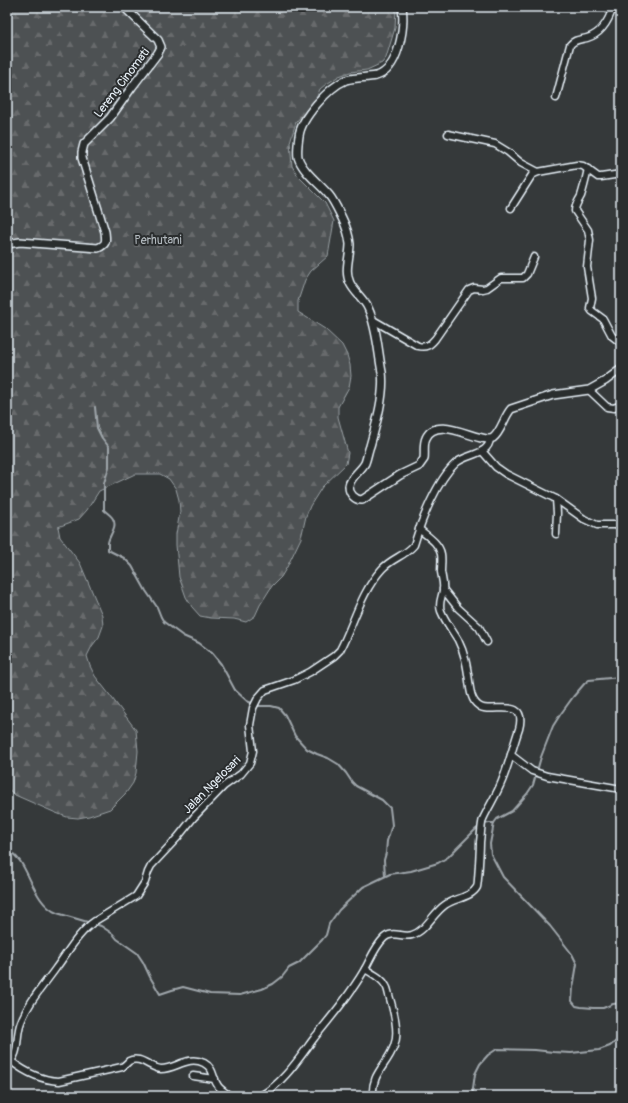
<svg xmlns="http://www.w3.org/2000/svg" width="628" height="1103" font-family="Pangolin,sans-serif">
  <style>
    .forest { fill: url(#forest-firs); stroke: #9aa1a5 }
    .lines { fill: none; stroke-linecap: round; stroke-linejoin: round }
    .stream { stroke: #a0a7ac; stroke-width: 2 }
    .minor-casing { stroke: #e8f1f8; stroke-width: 9 }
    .major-casing { stroke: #e8f1f8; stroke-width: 10 }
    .minor { stroke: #2a2d2e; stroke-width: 6 }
    .major { stroke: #2a2d2e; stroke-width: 7 }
    .labels { text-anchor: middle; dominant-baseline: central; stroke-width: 4; stroke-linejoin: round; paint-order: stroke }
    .street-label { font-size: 12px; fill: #e8f1f8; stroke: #2a2d2e }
    .park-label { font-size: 12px; fill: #b2b9be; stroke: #2a2d2e }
  </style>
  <defs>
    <pattern id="forest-firs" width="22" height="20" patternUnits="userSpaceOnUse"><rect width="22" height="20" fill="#4d5152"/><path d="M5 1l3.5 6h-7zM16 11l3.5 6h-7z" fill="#676a6c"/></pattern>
  </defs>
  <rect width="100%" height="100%" fill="#35393a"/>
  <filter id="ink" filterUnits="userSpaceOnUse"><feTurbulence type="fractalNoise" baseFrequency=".025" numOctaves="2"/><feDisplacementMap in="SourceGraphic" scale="8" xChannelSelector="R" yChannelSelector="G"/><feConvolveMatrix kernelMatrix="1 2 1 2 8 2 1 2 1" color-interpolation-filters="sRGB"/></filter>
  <g filter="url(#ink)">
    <path class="forest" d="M7,7l389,1 -1,20 -9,30 -4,5 -15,7 -17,2 -11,4 -14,9 -5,4 -4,10 -20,23 -6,20 2,24 6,10 27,27 9,18 -6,35 -17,15 -6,9 -7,21v11l27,17 17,16 5,10 3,10 1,11 -2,11 -11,20v10l10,36 -2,11 -24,23 -12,19 -4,10 -5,22 -14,29 -6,10 -9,9 -12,19 -5,11 -9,6 -12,-3 -23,-1 -11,-2 -8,-9 -6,-10 -7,-20 -1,-11 -2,-21v-11l4,-22 -1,-12 -3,-11 -7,-10 -9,-5h-25l-36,17 -12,19 -8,9 -21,8 2,10 20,26 22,52 1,11 -4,11 -7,9 -5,10 3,10 5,10 14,18 27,36 2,21 -2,22 -3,10 -7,10 -16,16 -21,7 -11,2 -11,-1 -11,-4 -41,-18 -8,-7z"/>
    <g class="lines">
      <g class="stream">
        <path d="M95,407l2,21 5,10 7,9v20l-5,16v27c3,3 8,6 9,9 5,8 -4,16 -5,24 0,1 0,5 0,7l16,8 8,8 14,25 11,16 4,10 3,5 19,14 16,7 13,10 9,11 14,26 12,11 11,5h13l8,2 6,7 10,21 12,13 10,5 11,4 10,6 8,9 6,9 4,4 26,14 8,8 2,17 -5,16 -1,12 -2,7 1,16"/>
        <path d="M494,823l-4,21 1,10 12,23 47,49 22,28 5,10 -3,18 -1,5 -1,14 4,5 5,1 12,1h10l10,-4 8,-1"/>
        <path d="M484,824l5,-1h5l3,-4 15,-8 15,-17 6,-9 8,-28 12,-31 7,-11 13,-18 12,-14 4,-3 32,-3"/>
        <path d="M7,847c4,5 9,9 13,14 11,16 17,44 37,52l34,10"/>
        <path d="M95,924l6,2 12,8 4,5 20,14 6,9 7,15 10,17 12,-4 11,-3 27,7 30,1 22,-6 11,-5 9,-7 7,-9 10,-5 23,-23 4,-5 3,-11 10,-14 24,-23 27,-13 21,-3 27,-8 10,-6 28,-28 4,-3"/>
        <path d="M472,1096l3,-22 5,-10 8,-9 9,-6 38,1 18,2 18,1 28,-3 11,-4 11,-9"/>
      </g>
      <defs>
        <g id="minor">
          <path d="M614,7l7,5"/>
          <path d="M556,98l14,-53c5,-6 10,-5 17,-7 14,-4 22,-18 26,-31"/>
          <path d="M448,134l47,10 13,8 13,11 17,9"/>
          <path d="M588,169c-2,9 -4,18 -7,27 -3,6 -6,9 -6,15l13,19 2,10 -3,27 5,31 -2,10 2,3 11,8 9,17 9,7"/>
          <path d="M511,208l21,-33 6,-3 39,-7 6,1 15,11h3l20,-3"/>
          <path d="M373,320l45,26c8,2 12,-1 17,-7l34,-49 5,-2 9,1 4,-1 14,-10h22l4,-4 7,-17"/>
          <path d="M589,390l18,17 7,1 7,-3"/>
          <path d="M482,451l14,16 10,7 50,25 28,20 13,6h18l6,2"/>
          <path d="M556,534l1,-21 -1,-14"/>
          <path d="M443,589l15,19 21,19 8,15"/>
          <path d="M511,755l21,16 15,5 74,13"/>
          <path d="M365,969c8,5 17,9 21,17 2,3 2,6 3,9 4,14 11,37 5,51 -7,20 -23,27 -21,50"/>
          <path d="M11,1061c14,11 29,19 48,20l63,-14c2,-1 5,-4 7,-6 11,-6 21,7 32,8 15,0 27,-14 43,-6 11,6 8,15 14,23 3,4 8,7 12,10"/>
          <path d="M7,1064c14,-9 8,-28 14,-42 8,-21 23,-37 35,-54 12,-16 23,-36 39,-47l41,-25 9,-14 3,-10 3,-6 27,-29 16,-20 30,-31 17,-12 9,-11 3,-12 -3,-26 3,-17 5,-10 7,-8 29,-10 16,-8 24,-16 6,-6c14,-27 21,-58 42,-81 10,-11 23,-13 32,-24 7,-24 23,-65 42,-82 10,-9 33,-8 34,-24"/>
          <path d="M193,1076l22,3"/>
          <path d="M260,1096c22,-11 40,-39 55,-59 18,-22 36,-44 50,-68 6,-11 10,-22 19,-31 8,-8 19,0 28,-3 14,-4 21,-22 33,-30 9,-7 26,-7 32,-18 1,-2 3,-38 3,-45 1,-7 1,-17 3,-23 6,-13 14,-25 19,-38 7,-17 11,-35 17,-52 9,-34 -29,-14 -40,-23 -8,-5 -9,-17 -10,-25 -2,-15 -4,-27 -11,-41 -6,-10 -13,-19 -17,-29 -3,-8 1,-13 2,-21 1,-6 -1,-12 -2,-18 0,-6 1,-13 0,-18 -2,-11 -14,-18 -22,-25"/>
        </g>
        <g id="major">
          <path d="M402,7c3,20 -3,63 -26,69 -10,2 -20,1 -30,4 -17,7 -45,38 -47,56 -1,7 -2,15 -1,21 4,14 22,27 31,38 5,6 9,15 13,23 4,8 7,17 8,26 0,13 -6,27 0,39 4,9 14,16 18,25 9,19 10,44 14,64 3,22 -6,53 -12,74 -2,5 -3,12 -5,17 -4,8 -15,14 -16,23 0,8 6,14 13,14l38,-25 19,-9 5,-7c1,-7 -1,-15 2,-21 11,-25 55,7 67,0 8,-6 11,-21 18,-29l42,-14 36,-5 16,-9 16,-12"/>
          <path d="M7,244l13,-2 78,6c9,-4 8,-7 7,-16l-23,-74v-6l2,-8 26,-26 22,-31 26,-34 3,-6 -3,-7 -34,-33"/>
        </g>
      </defs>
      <use href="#minor" class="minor-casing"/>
      <use href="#major" class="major-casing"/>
      <use href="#minor" class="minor"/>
      <use href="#major" class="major"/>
    </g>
  </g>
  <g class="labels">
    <g class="street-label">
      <text transform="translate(122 83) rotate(-53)">Lereng Cinomati</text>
      <text transform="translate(212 785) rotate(-45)">Jalan Ngelosari</text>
    </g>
    <g class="park-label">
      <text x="158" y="240">Perhutani</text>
    </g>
  </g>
  <rect width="628" height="1103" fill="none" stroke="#2a2d2e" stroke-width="24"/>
  <rect x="12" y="12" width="604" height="1079" fill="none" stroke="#e8f1f8" stroke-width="1.5" filter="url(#ink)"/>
</svg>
